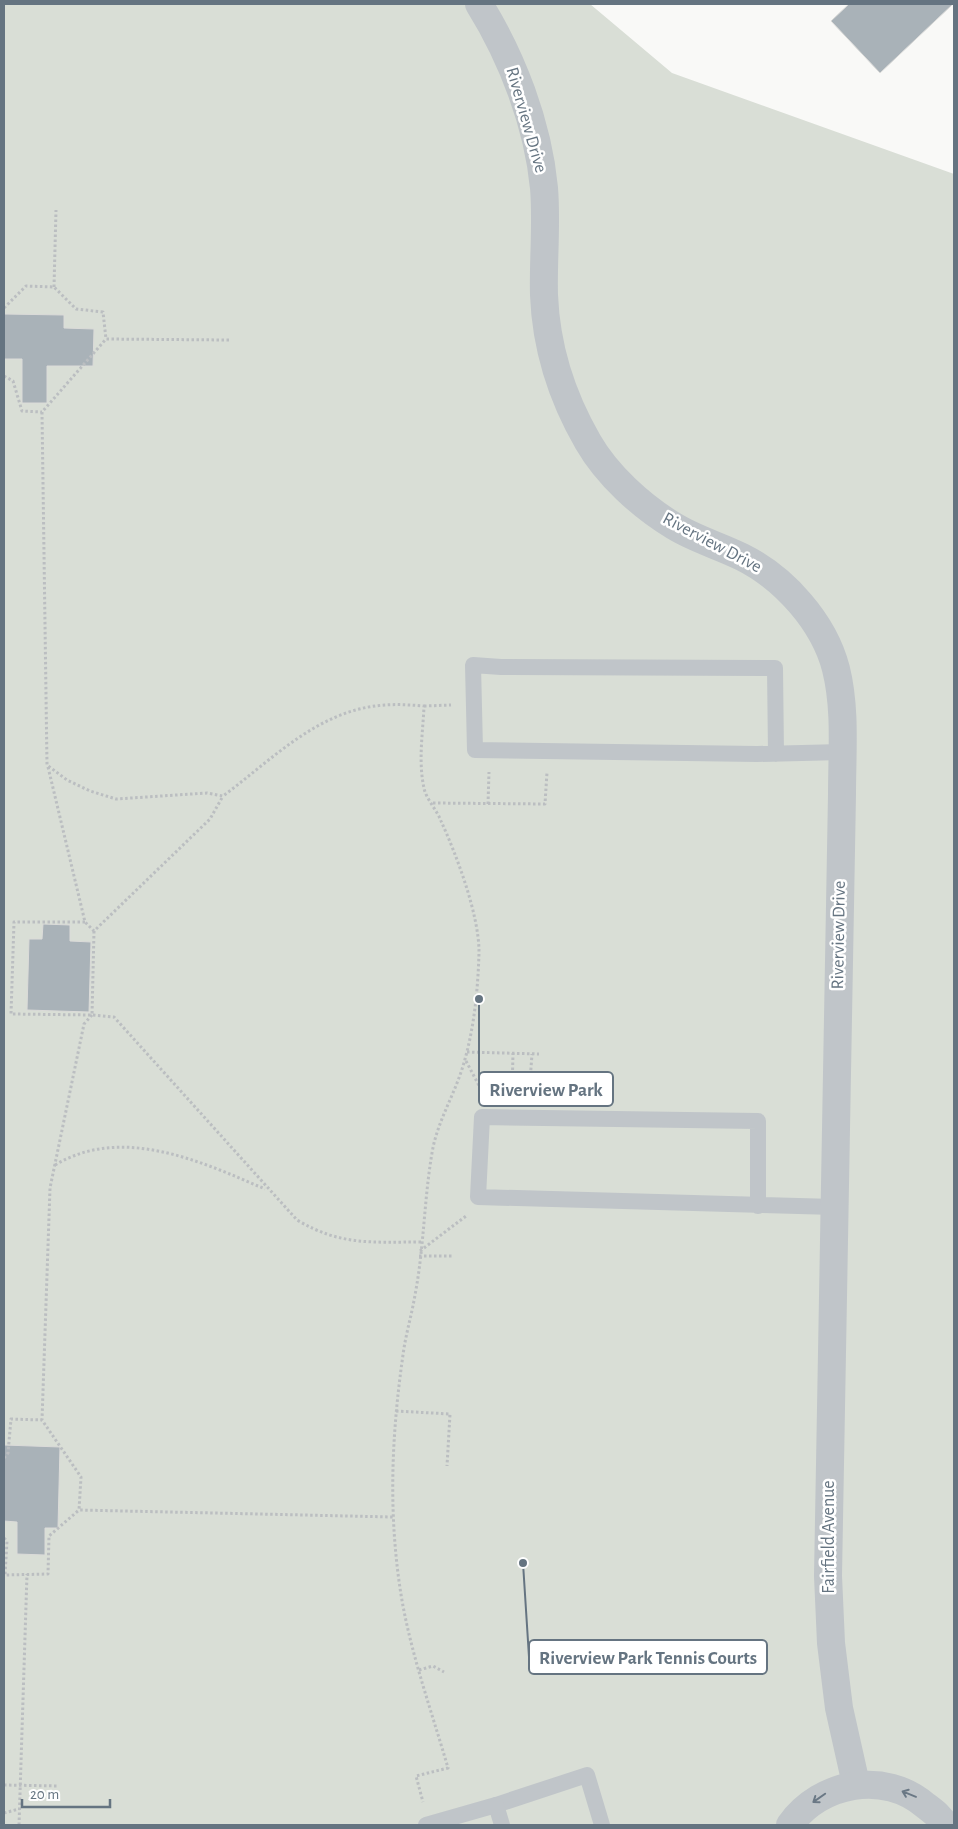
<svg xmlns="http://www.w3.org/2000/svg" width="958" height="1829" font-family="'Alegreya Sans',sans-serif">
  <style>
    .green { fill: #d9ded6 }
    .building { fill: #a9b2b8; stroke: #dbdbd9 }
    .lines { fill: none; stroke-linecap: round; stroke-linejoin: round }
    .path { stroke: #bbbec1; stroke-width: 3; stroke-dasharray: 2.5 2.5; stroke-linecap: butt }
    .lane { stroke: #c0c5c9; stroke-width: 16 }
    .street { stroke: #c0c5c9; stroke-width: 28 }
    .oneway { stroke: #6a7885 }
    .labels { text-anchor: middle; dominant-baseline: central; stroke-width: 5; stroke-linejoin: round; paint-order: stroke }
    .street-label { font-size: 18px; fill: #657481; stroke: #fff }
    .leader { fill: none; stroke: #657481; stroke-width: 2 }
    .callout-dot { fill: #657481; stroke: #fff; stroke-width: 2 }
    .callout { fill: #fff; stroke: #657481; stroke-width: 2 }
    .callout-label { font-size: 19px; text-anchor: middle; font-weight: bold; fill: #657481 }
  </style>
  <rect width="100%" height="100%" fill="#f9f9f7"/>
  <path class="green" d="M4,4h586l82,69 282,101v1651h-950z"/>
  <g class="building">
    <path d="M849,4h104l-73,69 -49,-52z"/>
    <path d="M4,314l60,1v13l30,1 -1,37h-46v37h-25v-44h-18z"/>
    <path d="M43,924l27,1v16l21,1 -2,70 -62,-2 2,-71h13z"/>
    <path d="M4,1445l56,2 -2,81h-13v27l-28,-1v-32l-13,-1z"/>
  </g>
  <g class="lines">
    <g class="path">
      <path d="M54,287l2,-77"/>
      <path d="M4,308l22,-22 28,1 22,22 27,3 3,27"/>
      <path d="M229,340l-123,-1 -64,73 5,353 20,15 23,11 26,8 91,-6 16,3c50,-37 96,-87 162,-91 13,-1 26,0 39,1 -1,26 -6,55 0,82 2,11 13,22 17,33 16,35 38,94 38,131 -1,38 -5,78 -16,114 -9,30 -26,56 -31,87 -8,47 -8,95 -17,142 -3,18 -8,35 -11,53 -12,81 -16,159 -4,240 9,61 31,121 48,180l-32,8 7,26"/>
      <path d="M4,376l9,5 9,30 20,1"/>
      <path d="M424,706l27,-1"/>
      <path d="M48,767l37,155 9,9 116,-112 13,-23"/>
      <path d="M433,803l112,1 2,-32"/>
      <path d="M488,804l1,-32"/>
      <path d="M85,922h-71l-3,92 81,1"/>
      <path d="M94,931l-2,84 22,2 183,203c44,26 75,22 124,22"/>
      <path d="M92,1015l-8,9 -34,164 -8,232 39,57 -2,33 314,7"/>
      <path d="M467,1052l72,2"/>
      <path d="M466,1061l18,34"/>
      <path d="M512,1095l1,-42"/>
      <path d="M529,1095l3,-41"/>
      <path d="M55,1165c67,-40 145,-4 210,24"/>
      <path d="M420,1251l46,-35"/>
      <path d="M419,1256h35"/>
      <path d="M396,1411l54,3 -3,52"/>
      <path d="M4,1458l4,-5 3,-34 31,1"/>
      <path d="M4,1538l3,3 -2,34 43,-1 1,-38 30,-26"/>
      <path d="M419,1670l14,-4 11,6"/>
      <path d="M4,1785l55,1"/>
      <path d="M4,1813l15,-4"/>
      <path d="M19,1825l8,-251"/>
    </g>
    <g class="lane">
      <path d="M776,754l-1,-86 -274,-1 -28,-2 2,85 282,4 85,-2"/>
      <path d="M758,1206v-85l-276,-4 -4,80 357,10"/>
      <path d="M496,1805l91,-30 15,50"/>
      <path d="M426,1825l70,-20 6,20"/>
    </g>
    <g class="street">
      <path d="M479,4c33,53 59,120 65,184 3,35 -1,72 0,107 2,52 18,102 44,147 19,33 53,64 86,84 21,13 46,20 68,31 42,21 82,65 94,112 10,40 6,84 6,125l-14,782 3,67 8,65 17,76"/>
      <path d="M790,1825c30,-43 95,-55 136,-19 8,6 15,11 19,19"/>
    </g>
  </g>
  <defs><path id="oneway-shaft" d="M-6 0H5M1.5-3L5.5 0L1.5 3" fill="none" stroke-width="1.6" stroke-linecap="round" stroke-linejoin="round" transform="scale(1.25)"/></defs>
  <g class="oneway">
    <use href="#oneway-shaft" transform="translate(909 1794) rotate(-158)"/>
    <use href="#oneway-shaft" transform="translate(819 1798) rotate(145)"/>
  </g>
  <g class="labels">
    <g class="street-label">
      <text transform="translate(526 120) rotate(74)">Riverview Drive</text>
      <text transform="translate(712 543) rotate(28)">Riverview Drive</text>
      <text transform="translate(839 935) rotate(-89)">Riverview Drive</text>
      <text transform="translate(829 1537) rotate(-90)">Fairfield Avenue</text>
    </g>
  </g>
  <path class="leader" d="M479 999L479 1089M523 1563L529 1657"/>
  <g class="callout-dot">
    <circle cx="479" cy="999" r="5"/>
    <circle cx="523" cy="1563" r="5"/>
  </g>
  <g class="callout">
    <rect x="479" y="1072" width="134" height="34" rx="5"/>
    <rect x="529" y="1640" width="238" height="34" rx="5"/>
  </g>
  <g class="callout-label">
    <text x="546" y="1096">Riverview Park</text>
    <text x="648" y="1664">Riverview Park Tennis Courts</text>
  </g>
  <rect width="958" height="1829" fill="none" stroke="#657481" stroke-width="10"/>
  <path d="M22 1799v8h88v-8" fill="none" stroke="#657481" stroke-width="2.5"/>
  <text x="30" y="1799" font-size="15" fill="#657481" stroke="#ffffff" stroke-width="4" paint-order="stroke">20 m</text>
</svg>
